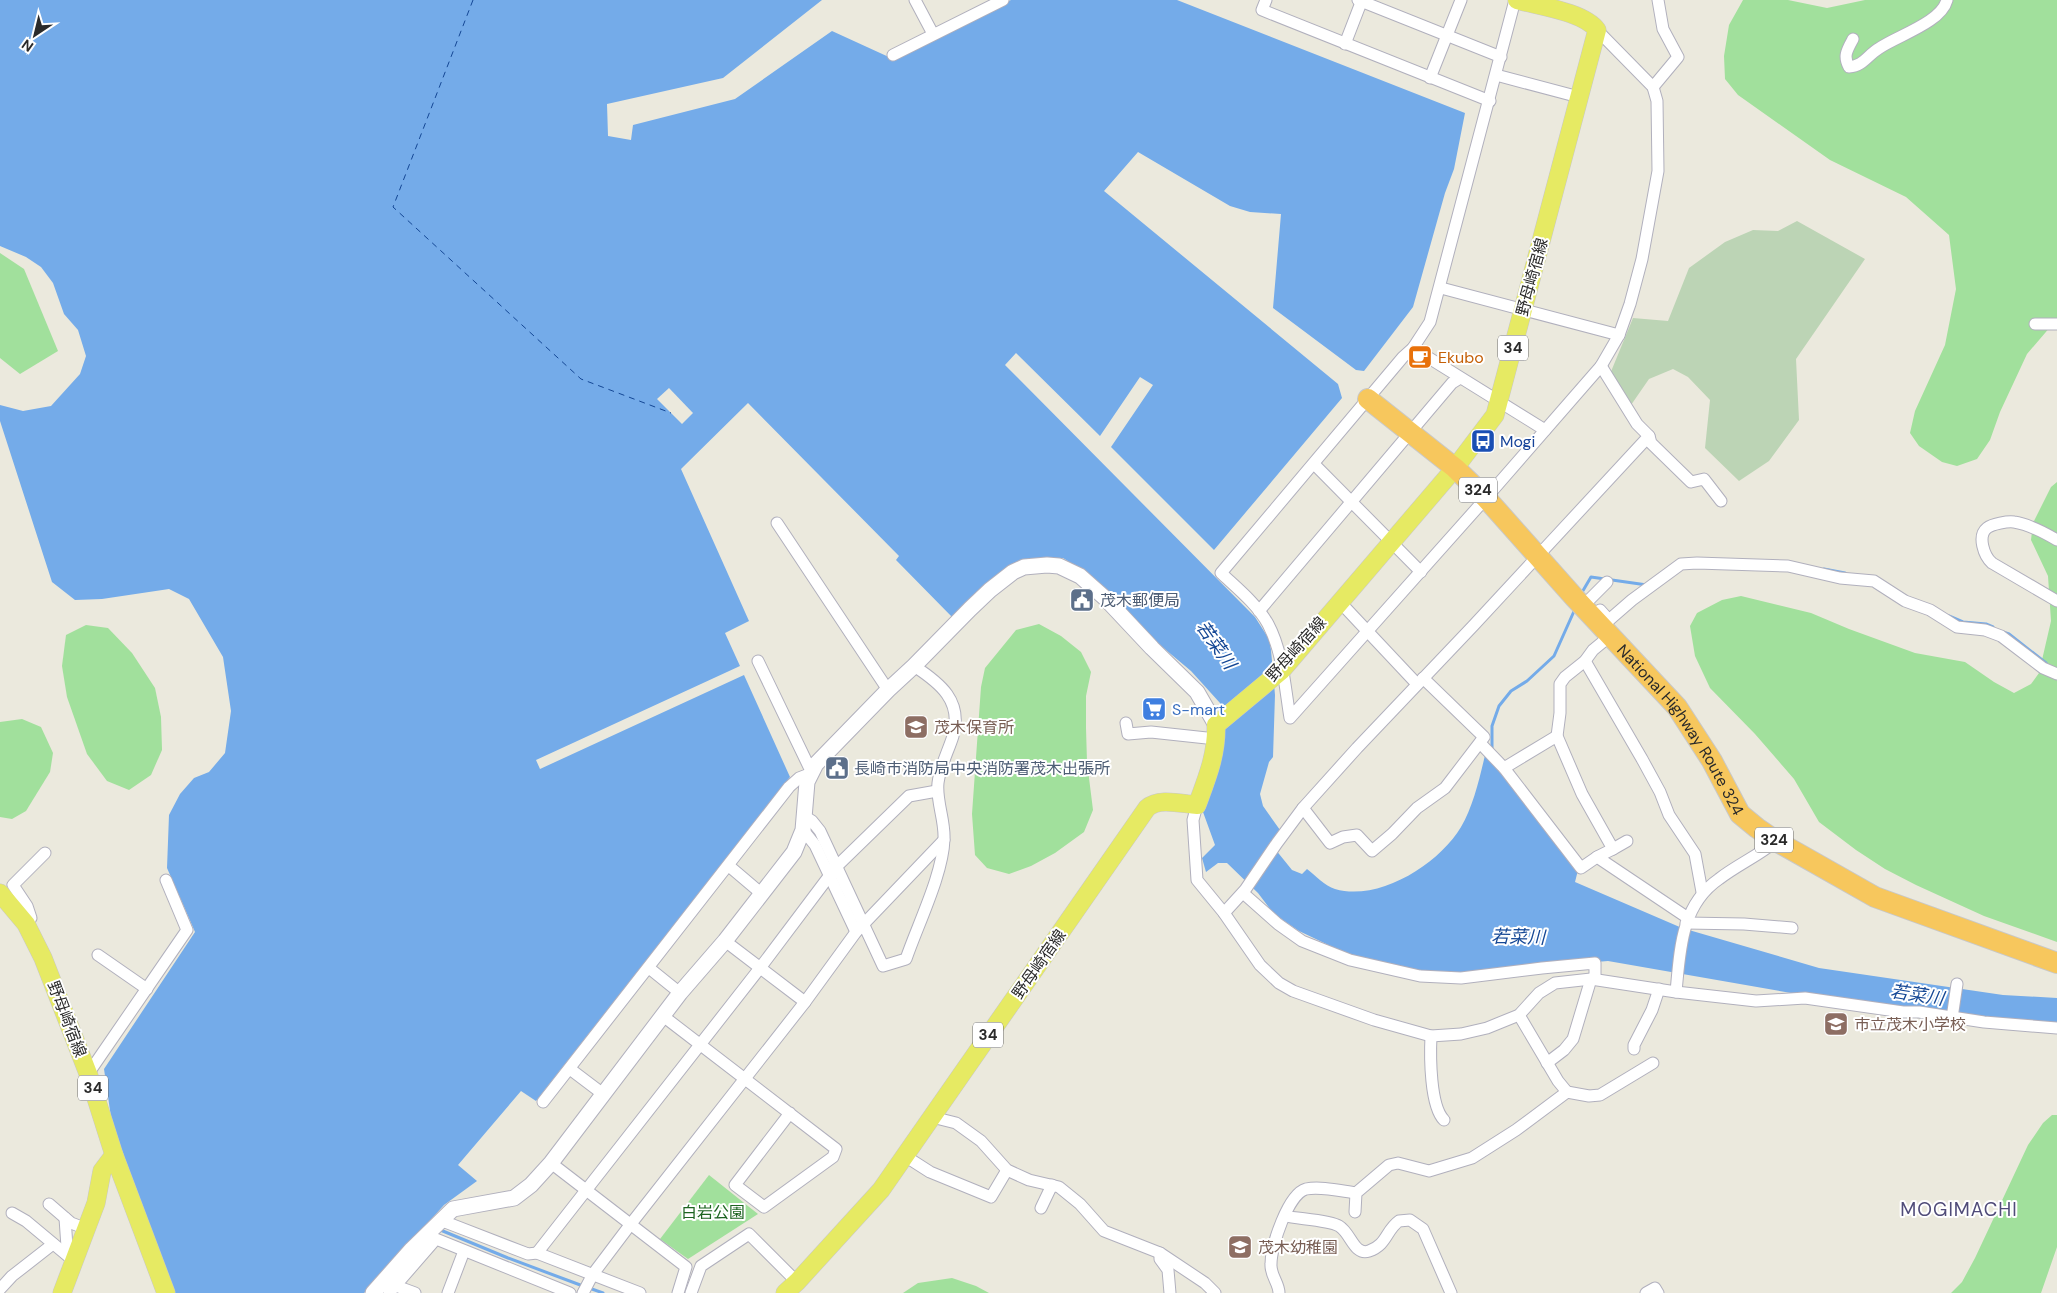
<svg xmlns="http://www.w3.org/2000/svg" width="2057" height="1293" font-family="'DM Sans','Noto Sans JP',sans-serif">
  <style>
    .green { fill: #a1e09c }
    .cemetery { fill: #bcd4b5 }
    .water { fill: #74abe9 }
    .pier { fill: #ebe9dd }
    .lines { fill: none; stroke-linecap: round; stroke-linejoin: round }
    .stream { stroke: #74abe9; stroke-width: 3 }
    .ferry { stroke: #144795; stroke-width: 1; stroke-dasharray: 6 5; stroke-linecap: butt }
    .street-casing { stroke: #b1b0bd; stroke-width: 13 }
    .secondary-casing { stroke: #b1b0bd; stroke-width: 17 }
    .primary-casing { stroke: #c8c8c8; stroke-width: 19 }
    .highway-casing { stroke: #c8c8c8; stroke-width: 22 }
    .street { stroke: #fff; stroke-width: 11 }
    .secondary { stroke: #fff; stroke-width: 15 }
    .primary { stroke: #e6ea63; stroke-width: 18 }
    .highway { stroke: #f7c75d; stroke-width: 20 }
    .labels { text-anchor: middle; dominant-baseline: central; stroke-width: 4; stroke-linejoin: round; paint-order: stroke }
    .shield { fill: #fff; stroke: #6a6a6a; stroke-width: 1 }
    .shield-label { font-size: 15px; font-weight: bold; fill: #2a2a2a }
    .street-label { font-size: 16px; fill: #2a2a2a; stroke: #fff }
    .food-label { font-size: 16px; fill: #c56008; stroke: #fff; text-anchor: start }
    .transit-label { font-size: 16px; fill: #164399; stroke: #fff; text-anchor: start }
    .service-label { font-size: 16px; fill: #4e5e75; stroke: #fff; text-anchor: start }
    .shop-label { font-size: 16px; fill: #366cbe; stroke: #fff; text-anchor: start }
    .education-label { font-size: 16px; fill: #785e54; stroke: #fff; text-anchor: start }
    .park-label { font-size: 16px; fill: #1d6421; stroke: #fff }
    .water-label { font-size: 18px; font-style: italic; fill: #144795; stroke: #fff }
    .quarter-label { font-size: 19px; letter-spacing: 1px; fill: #504c79; stroke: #fff }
  </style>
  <rect width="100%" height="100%" fill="#ebe9dd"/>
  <g class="green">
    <path d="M1743,0h45l39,8 38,-8h192v319l-30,35 -27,58 -10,28 -13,19 -20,7 -15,-4 -23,-16 -9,-13 5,-22 30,-66 11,-56 -7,-54 -43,-38 -76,-37 -92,-65 -13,-16 -1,-23 5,-31z"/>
    <path d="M0,253l24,16 34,82 -38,23 -20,-16z"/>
    <path d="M2057,482v460l-73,-26 -68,-31 -31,-16 -29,-19 -37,-28 -25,-43 -39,-45 -45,-46 -15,-32 -5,-30 7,-13 25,-13 19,-4 70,17 38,16 66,24 50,9 29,20 20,11 17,-9 8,-11 12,-52 -3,-45 -17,-36 2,-17 18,-36z"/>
    <path d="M1039,624l22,12 20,16 10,20 -5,24v32l1,34 6,48 -9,22 -29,21 -24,13 -22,8 -22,-6 -12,-13 -3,-41 9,-127 4,-19 31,-38z"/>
    <path d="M86,625l22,3 24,25 23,35 6,29 1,33 -11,25 -22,15 -22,-9 -20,-27 -20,-57 -5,-31 4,-31z"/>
    <path d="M22,719l19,8 12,26 -3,19 -24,39 -14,8 -12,-2v-95z"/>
    <path d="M2052,1115h5v132l-16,46h-90l11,-11 13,-24 53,-113 15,-22z"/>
    <path d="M709,1175l49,39 -70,45 -28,-20z"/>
    <path d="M952,1278l24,8 13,7h-86l15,-10z"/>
  </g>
  <path class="cemetery" d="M1797,221l68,38 -69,100 3,61 -30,41 -30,20 -34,-33 5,-48 -22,-23 -15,-8 -24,10 -18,26 -21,-31 23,-56 35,3 21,-53 36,-26 28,-12 25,1z"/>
  <path class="water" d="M0,0h822l-99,78 -116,26 1,32 23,4 2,-15 102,-26 97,-68 59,27 120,-58h166l288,113 -11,56 -9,24 -32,114 -49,64 -8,-1 -83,-62 8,-94 -31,-2 -20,-6 -92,-54 -34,39 234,193 4,14 -128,152 -103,-103 42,-62 -13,-8 -40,59 -84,-83 -11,12 250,252 14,22 2,11 4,45 -2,62 -4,5 -9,32 3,12 17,24 -9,14 21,26 10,4 5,-5c8,6 18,17 28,20 44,13 104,-25 126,-62 12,-20 19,-50 24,-72l11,10 82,105 -3,12 107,46 137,40 184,27 54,3v26h-17l-249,-31 -183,-32 -157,13 -40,-3 -68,-19 -44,-21 -25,-17 -16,-21 -31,-30h-9l-12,9 -4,-14 13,-13 -12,-33 21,-71 -4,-38 -29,-32 -31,-26 -67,-68 -30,-19h-30l-24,8 -56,52 -57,-58 3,-4 -151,-153 -67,66 68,152 -24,12 15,33 -204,94 4,9 204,-94 46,102 -254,324 -15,-10 -63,74 19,16 -33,24 -80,88h-190l-61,-162 -9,-62 91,-137 -28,-64 2,-53 11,-21 14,-16 15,-6 16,-19 6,-42 -8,-54 -34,-58 -20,-10 -67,10 -27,1 -23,-18 -52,-161v-16l23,6 28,-5 29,-32 6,-18 -8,-26 -14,-16 -11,-31 -12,-16 -15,-10 -26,-11z"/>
  <path class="pier" d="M669,388l24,25 -11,11 -25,-25z"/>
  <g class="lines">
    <g class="stream">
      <path d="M1824,569l21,4"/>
      <path d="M1581,594l10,-17 56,8"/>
      <path d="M1949,616l14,6 23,2 7,3"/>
      <path d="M2003,632l6,2 37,29"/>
      <path d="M1492,750v-24l7,-20 12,-15 16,-10 27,-25 21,-47"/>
      <path d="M438,1229l70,29 75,28"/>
      <path d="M589,1288l14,5"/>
    </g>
    <path class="ferry" d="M473,0l-80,207 188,172 90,34"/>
    <defs>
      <g id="street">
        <path d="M915,0l18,34"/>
        <path d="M1266,0l-4,10 228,91"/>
        <path d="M1358,0l143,57"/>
        <path d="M1515,0l-85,322 -17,26 -10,9 -182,216c16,15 36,31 47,51 15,28 17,64 22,94l196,-220 115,-132 18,-31 11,-31 12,-45 16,-88 -1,-70 -4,-14 -56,-57"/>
        <path d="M1853,39c-6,11 -10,17 -4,28 14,-1 18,-11 29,-18 18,-13 63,-26 69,-49"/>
        <path d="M1345,44l17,-44"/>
        <path d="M893,55l110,-55"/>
        <path d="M1496,75l83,22"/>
        <path d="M1430,78l31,-78"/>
        <path d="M1653,87l25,-30 -15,-28 -5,-29"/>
        <path d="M1441,288l178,47"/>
        <path d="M2035,324h22"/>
        <path d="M1413,348l132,82"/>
        <path d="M1649,436l2,7 40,39 13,-3 17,22"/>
        <path d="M1314,464l107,108"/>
        <path d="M777,523l111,167"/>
        <path d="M2057,540c-12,-7 -29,-16 -43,-18 -6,-1 -22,2 -27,6 -10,8 -3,28 5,35l65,38"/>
        <path d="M1590,599l17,-17"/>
        <path d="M1339,601l78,83"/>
        <path d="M1600,610l9,10 23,-20 49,-36 16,-1 91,3 52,12 34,3 31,20 25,9 27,17 28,3 16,6 42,32 14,6"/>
        <path d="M1259,611l193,-228 8,-5"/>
        <path d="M1585,661l57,98 18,33 9,23 26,39 7,38"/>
        <path d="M1126,723l2,11 23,-2 65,7"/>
        <path d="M1480,743l24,25 77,100 16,-11 91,61"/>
        <path d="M1504,768l53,-32"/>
        <path d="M1197,805l-4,15 4,60 27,33 36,52 19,18 14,8 81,29 57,16 30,-2 26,-6 32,-13 20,-22 16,-10 36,-4 85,13 80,9 49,-3 98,14h16l65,10 73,6"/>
        <path d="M1303,808l27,35 13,-6 14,-2 15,16 20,-17 25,-26 28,-20 39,-51 -61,-59"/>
        <path d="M804,816l8,5 8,10 63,135 23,-7c12,-35 37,-85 38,-120 1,-19 -8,-38 -6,-56 2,-17 10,-31 15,-47 10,-35 -13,-53 -39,-70"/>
        <path d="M803,830l12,15 41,87"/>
        <path d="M1613,849l14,-8"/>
        <path d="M1597,857l16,-8 -31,-55 -25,-58 3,-23v-29l5,-7 20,-16 8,-11 17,-14"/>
        <path d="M729,866l33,28"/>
        <path d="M1243,893l35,31 24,17 48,19 70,16 41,2 81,-10 53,-5v16"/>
        <path d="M1224,913l21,-23 32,-47 26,-35 54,-60 116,-122 176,-190 -12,-12 -36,-58"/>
        <path d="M1686,923l58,1 48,4"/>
        <path d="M26,924l5,-6 -4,-12 -14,-21 32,-32"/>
        <path d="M725,941l80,61"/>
        <path d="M98,955l49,34"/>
        <path d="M649,968l31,25"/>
        <path d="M1676,992c4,-42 5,-87 43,-113 18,-14 39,-23 57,-38"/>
        <path d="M663,1016l173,133 -3,8 -69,50 -29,-22 55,-72"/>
        <path d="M1952,1018l5,-34"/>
        <path d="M1431,1036c-1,20 -1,70 13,84"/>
        <path d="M1634,1049v-4l18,-35 7,-21"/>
        <path d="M1547,1063l17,-13 9,-11 18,-60"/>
        <path d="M570,1069l33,25"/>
        <path d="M88,1074l99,-144 -21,-50"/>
        <path d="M1567,1092l22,4 11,-1 53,-32"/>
        <path d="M543,1102l246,-315 10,-9 13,-5 -54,-112"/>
        <path d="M932,1117l24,6 25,18 26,29 22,10 30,7 21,17 24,27 56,22 45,30 10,10"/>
        <path d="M905,1156l25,16 61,25 16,-27"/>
        <path d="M551,1163l135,104 -8,26"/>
        <path d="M49,1204l22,19 16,6"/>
        <path d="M1041,1208l11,-23"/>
        <path d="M1355,1212l1,-19 33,-28 9,-2 31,8 43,-13 44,-28 51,-38 -9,-11 -39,-66"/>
        <path d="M12,1213l14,8 48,40"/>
        <path d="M1285,1216c13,3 44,4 54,10 12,7 15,30 30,25 18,-6 17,-21 30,-30l11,-1 13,9 28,64"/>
        <path d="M65,1218l2,29 11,6"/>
        <path d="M440,1220l88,34 9,-1 103,40"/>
        <path d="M537,1253l223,-285 76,-101 73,-71 28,-5"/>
        <path d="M1160,1253v6l8,11 2,23"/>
        <path d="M396,1286l19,7"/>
        <path d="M0,1289l12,-13 41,-32"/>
        <path d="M389,1293l47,-54 134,54"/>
        <path d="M448,1293l16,-42"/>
        <path d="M583,1293l10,-19 37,-49 175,-223 51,-70 88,-92"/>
        <path d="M691,1293l10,-27 48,-32 48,48"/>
        <path d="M1279,1293c0,-10 -9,-18 -8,-29 0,-18 17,-70 35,-75 15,-3 35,2 50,4"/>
        <path d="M1646,1293l9,-5 3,5"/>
      </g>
      <path id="secondary" d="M373,1293l39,-44 41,-40 61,-11 17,-13 20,-22 129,-170 45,-52 69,-89 9,-22 4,-48 9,-18 72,-74 26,-24 56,-57 20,-19 23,-18 11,-5 23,-2 12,1 21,10 26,23 46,49 45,44 19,33"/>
      <g id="primary">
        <path d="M0,893l26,31 17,34 46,118 25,79 52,138"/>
        <path d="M62,1293l34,-90 6,-32 12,-16"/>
        <path d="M785,1293l12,-11 84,-92 266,-382c12,-11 35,-4 50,-3 10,-27 20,-51 19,-80l66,-55 173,-202 40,-53 102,-385c-13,-18 -58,-24 -80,-30"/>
      </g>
      <g id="highway">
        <path id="s1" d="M1368,399l87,69 31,30 88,99 103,110 35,54 28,53 17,14 19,13 99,56 182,66"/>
      </g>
    </defs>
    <use href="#street" class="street-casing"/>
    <use href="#secondary" class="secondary-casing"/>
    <use href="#primary" class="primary-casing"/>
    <use href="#highway" class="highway-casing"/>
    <use href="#street" class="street"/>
    <use href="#secondary" class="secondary"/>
    <use href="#primary" class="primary"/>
    <use href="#highway" class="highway"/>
  </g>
  <defs>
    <symbol id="cafe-square" viewBox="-11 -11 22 22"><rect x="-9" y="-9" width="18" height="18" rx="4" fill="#e8710a" stroke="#fff"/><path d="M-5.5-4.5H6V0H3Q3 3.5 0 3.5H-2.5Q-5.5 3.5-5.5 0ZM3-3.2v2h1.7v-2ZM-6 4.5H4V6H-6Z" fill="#fff"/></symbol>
    <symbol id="bus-square" viewBox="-11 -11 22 22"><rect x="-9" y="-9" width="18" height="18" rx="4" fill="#1a4fb4" stroke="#fff"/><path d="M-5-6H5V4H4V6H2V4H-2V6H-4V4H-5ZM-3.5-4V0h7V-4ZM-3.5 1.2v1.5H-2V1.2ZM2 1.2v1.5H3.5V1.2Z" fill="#fff"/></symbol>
    <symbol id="civic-square" viewBox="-11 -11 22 22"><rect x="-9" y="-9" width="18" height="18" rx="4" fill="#5c6f8a" stroke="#fff"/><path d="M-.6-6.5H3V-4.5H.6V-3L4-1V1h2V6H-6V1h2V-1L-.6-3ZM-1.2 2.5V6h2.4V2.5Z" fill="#fff"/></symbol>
    <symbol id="supermarket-square" viewBox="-11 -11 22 22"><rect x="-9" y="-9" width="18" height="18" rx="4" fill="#3f7fe0" stroke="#fff"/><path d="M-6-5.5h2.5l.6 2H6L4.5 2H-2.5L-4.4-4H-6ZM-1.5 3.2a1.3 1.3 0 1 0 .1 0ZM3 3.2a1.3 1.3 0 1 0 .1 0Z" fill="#fff"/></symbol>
    <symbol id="school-square" viewBox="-11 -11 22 22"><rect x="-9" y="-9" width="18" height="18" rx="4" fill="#8d6e63" stroke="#fff"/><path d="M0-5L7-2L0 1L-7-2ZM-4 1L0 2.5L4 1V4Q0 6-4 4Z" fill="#fff"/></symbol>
  </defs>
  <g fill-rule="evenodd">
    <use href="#cafe-square" x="1406" y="343" width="28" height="28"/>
    <use href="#bus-square" x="1469" y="427" width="28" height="28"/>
    <use href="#civic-square" x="1068" y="586" width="28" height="28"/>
    <use href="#supermarket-square" x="1140" y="695" width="28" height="28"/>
    <use href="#school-square" x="902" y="713" width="28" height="28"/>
    <use href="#civic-square" x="823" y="754" width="28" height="28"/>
    <use href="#school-square" x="1822" y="1010" width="28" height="28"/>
    <use href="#school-square" x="1226" y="1233" width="28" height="28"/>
  </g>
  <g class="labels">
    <g class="shield">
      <rect x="1498" y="335.5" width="30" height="25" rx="4"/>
      <rect x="1459" y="477.5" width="38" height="25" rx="4"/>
      <rect x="1755" y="827.5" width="38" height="25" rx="4"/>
      <rect x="973" y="1022.5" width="30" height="25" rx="4"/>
      <rect x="78" y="1075.5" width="30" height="25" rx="4"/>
    </g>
    <g class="shield-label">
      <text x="1513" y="348">34</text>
      <text x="1478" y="490">324</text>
      <text x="1774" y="840">324</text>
      <text x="988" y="1035">34</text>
      <text x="93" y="1088">34</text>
    </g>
    <g class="street-label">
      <text transform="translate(1532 277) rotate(-75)">野母崎宿線</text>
      <text transform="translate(1296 649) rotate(-48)">野母崎宿線</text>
      <text stroke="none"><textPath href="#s1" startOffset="458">National Highway Route 324</textPath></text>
      <text transform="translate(1039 964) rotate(-55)">野母崎宿線</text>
      <text transform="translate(67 1019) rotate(69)">野母崎宿線</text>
    </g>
    <g class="food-label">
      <text x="1438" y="357">Ekubo</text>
    </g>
    <g class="transit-label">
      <text x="1500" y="441">Mogi</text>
    </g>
    <g class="service-label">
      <text x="1100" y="600">茂木郵便局</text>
      <text x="854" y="768">長崎市消防局中央消防署茂木出張所</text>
    </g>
    <g class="shop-label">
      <text x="1172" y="709">S-mart</text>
    </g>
    <g class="education-label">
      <text x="934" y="727">茂木保育所</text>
      <text x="1854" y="1024">市立茂木小学校</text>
      <text x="1258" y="1247">茂木幼稚園</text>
    </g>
    <g class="park-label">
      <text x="713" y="1212">白岩公園</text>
    </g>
    <g class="water-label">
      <text transform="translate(1216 645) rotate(55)">若菜川</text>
      <text transform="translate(1518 937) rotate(1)">若菜川</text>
      <text transform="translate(1917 995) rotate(9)">若菜川</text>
    </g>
    <g class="quarter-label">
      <text x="1959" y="1209">MOGIMACHI</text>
    </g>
  </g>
  <g transform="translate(35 35) rotate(215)" stroke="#ffffff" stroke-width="4" paint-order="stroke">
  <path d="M0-4L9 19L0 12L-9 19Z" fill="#2a2a2a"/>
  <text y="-8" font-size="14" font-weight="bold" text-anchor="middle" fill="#2a2a2a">N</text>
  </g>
</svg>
